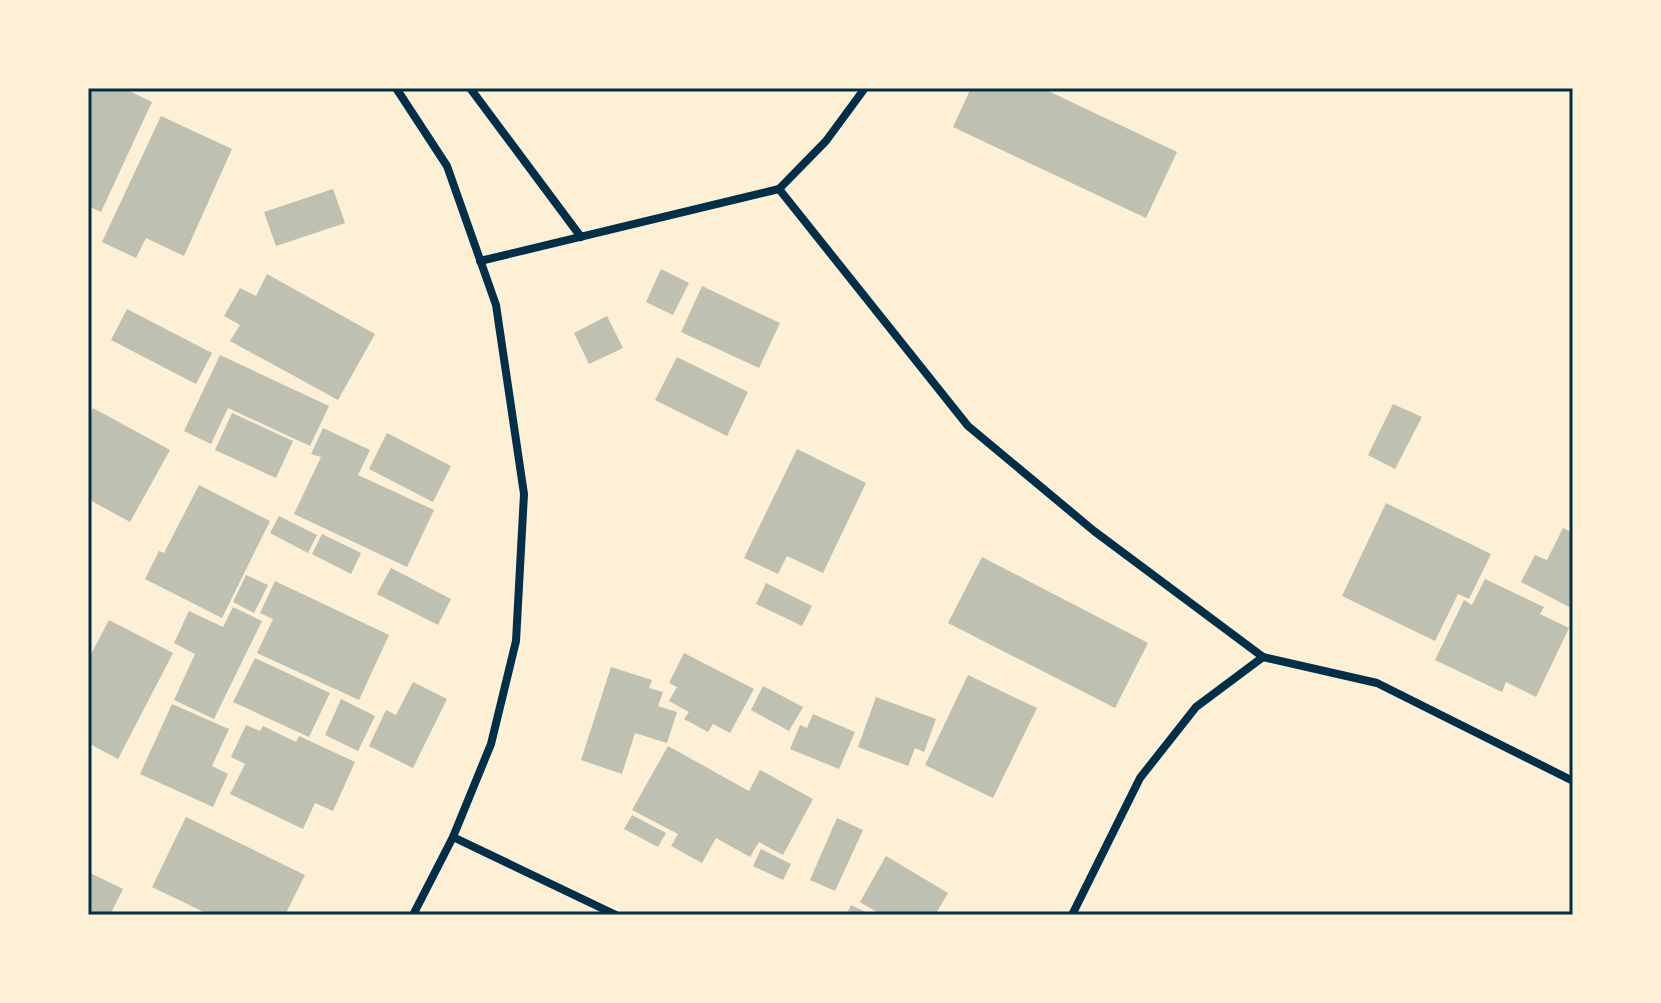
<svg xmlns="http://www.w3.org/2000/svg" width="1661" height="1003" font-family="'Alegreya Sans',sans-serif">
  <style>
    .building { fill: #bec0b2 }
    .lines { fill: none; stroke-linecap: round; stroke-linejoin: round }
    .minor { stroke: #003049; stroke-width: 8 }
    .neatline { fill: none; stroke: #003049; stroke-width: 3 }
  </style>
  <rect width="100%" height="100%" fill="#fdf0d5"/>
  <g class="building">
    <path d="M88,88h35l29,14 -51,110 -13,-6z"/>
    <path d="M971,88h71l135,64 -31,66 -193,-91z"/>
    <path d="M161,116l71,33 -48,107 -38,-18 -10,20 -34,-16z"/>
    <path d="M333,189l12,34 -69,23 -12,-34z"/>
    <path d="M661,269l28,14 -16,32 -27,-13z"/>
    <path d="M267,274l108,60 -37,66 -108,-59 10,-16 -16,-9 16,-28 16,8z"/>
    <path d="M702,286l78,37 -21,45 -78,-36z"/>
    <path d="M127,309l85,44 -16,31 -85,-44z"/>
    <path d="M607,316l16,32 -34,16 -15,-31z"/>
    <path d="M220,355l109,51 -19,40 -82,-38 -17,36 -27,-13z"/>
    <path d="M677,357l71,35 -21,44 -72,-36z"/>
    <path d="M1393,404l29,13 -27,52 -27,-14z"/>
    <path d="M93,408l77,42 -40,72 -42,-23v-81z"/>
    <path d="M232,413l61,28 -17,37 -61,-28z"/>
    <path d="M323,428l47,22 -12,25 76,35 -27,57 -113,-53 27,-57 -10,-3z"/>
    <path d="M387,433l64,33 -18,36 -64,-33z"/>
    <path d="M797,449l69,34 -43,90 -36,-17 -9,18 -34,-16z"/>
    <path d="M199,485l71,36 -48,97 -77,-39 14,-28 5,2z"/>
    <path d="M1386,503l105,51 -22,45 -11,-5 -23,47 -93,-45z"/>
    <path d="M279,516l38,19 -9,18 -38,-20z"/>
    <path d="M1563,528l10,5v76l-52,-27 14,-27 12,5z"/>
    <path d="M322,534l39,19 -10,21 -39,-20z"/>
    <path d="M982,557l166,86 -33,65 -167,-85z"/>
    <path d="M391,568l60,31 -13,26 -61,-31z"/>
    <path d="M246,575l22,10 -14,28 -21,-11z"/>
    <path d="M1485,579l59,28 -4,7 29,14 -33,69 -30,-15 -4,10 -67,-32 29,-60 8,5z"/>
    <path d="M275,581l114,54 -30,65 -102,-47 16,-34 -13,-6z"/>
    <path d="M766,583l46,23 -10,20 -46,-22z"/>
    <path d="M233,607l29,14 -48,98 -40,-19 21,-46 -21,-11 15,-32 34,16z"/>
    <path d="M109,620l64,33 -55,106 -30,-16v-83z"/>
    <path d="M684,653l70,36 -24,44 -17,-9 -5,8 -24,-13 5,-7 -20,-11 8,-14 -8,-4z"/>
    <path d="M255,658l75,35 -21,44 -76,-35z"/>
    <path d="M611,667l41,13 -3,8 14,4 -5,14 19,6 -10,31 -32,-10 -13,41 -41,-14z"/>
    <path d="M968,675l69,33 -44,90 -68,-33z"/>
    <path d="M413,682l34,17 -34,69 -44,-22 17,-36 10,5z"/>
    <path d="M763,686l40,21 -14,24 -38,-21z"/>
    <path d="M876,697l60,22 -12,33 -9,-4 -7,18 -50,-19z"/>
    <path d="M341,699l34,17 -17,35 -33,-16z"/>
    <path d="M172,704l57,25 -17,37 16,8 -15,33 -73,-33z"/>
    <path d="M813,714l42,18 -16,37 -49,-20 10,-24 7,3z"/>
    <path d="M246,725l14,6 3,-5 33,16 3,-6 56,26 -22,49 -18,-8 -12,26 -73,-35 15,-30 -14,-7z"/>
    <path d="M668,746l81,45 11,-21 53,29 -30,56 -24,-13 -9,15 -34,-19 -14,25 -31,-17 7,-12 -46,-24z"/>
    <path d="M632,815l34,18 -8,14 -34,-18z"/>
    <path d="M186,817l119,58 -20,40h-75l-58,-28z"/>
    <path d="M837,818l26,12 -28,61 -25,-11z"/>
    <path d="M761,849l30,15 -8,16 -30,-14z"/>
    <path d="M886,856l62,37 -13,22h-53l-22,-13z"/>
    <path d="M88,872l35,17 -13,26h-22z"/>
    <path d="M851,905l21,10h-26z"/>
  </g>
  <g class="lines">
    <g class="minor">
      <path d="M396,88l51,78 49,139 28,189 -8,147 -25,103 -38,93 -40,78"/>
      <path d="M470,88l111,149"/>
      <path d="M779,189l189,237 126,105 169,126 114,26 196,98"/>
      <path d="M480,261l299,-72 47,-48 39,-53"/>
      <path d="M453,837l163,78"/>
      <path d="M1072,915l68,-137 56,-71 67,-50"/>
    </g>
  </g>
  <rect width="1661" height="1003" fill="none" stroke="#fdf0d5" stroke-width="180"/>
  <rect x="90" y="90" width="1481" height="823" class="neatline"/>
</svg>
